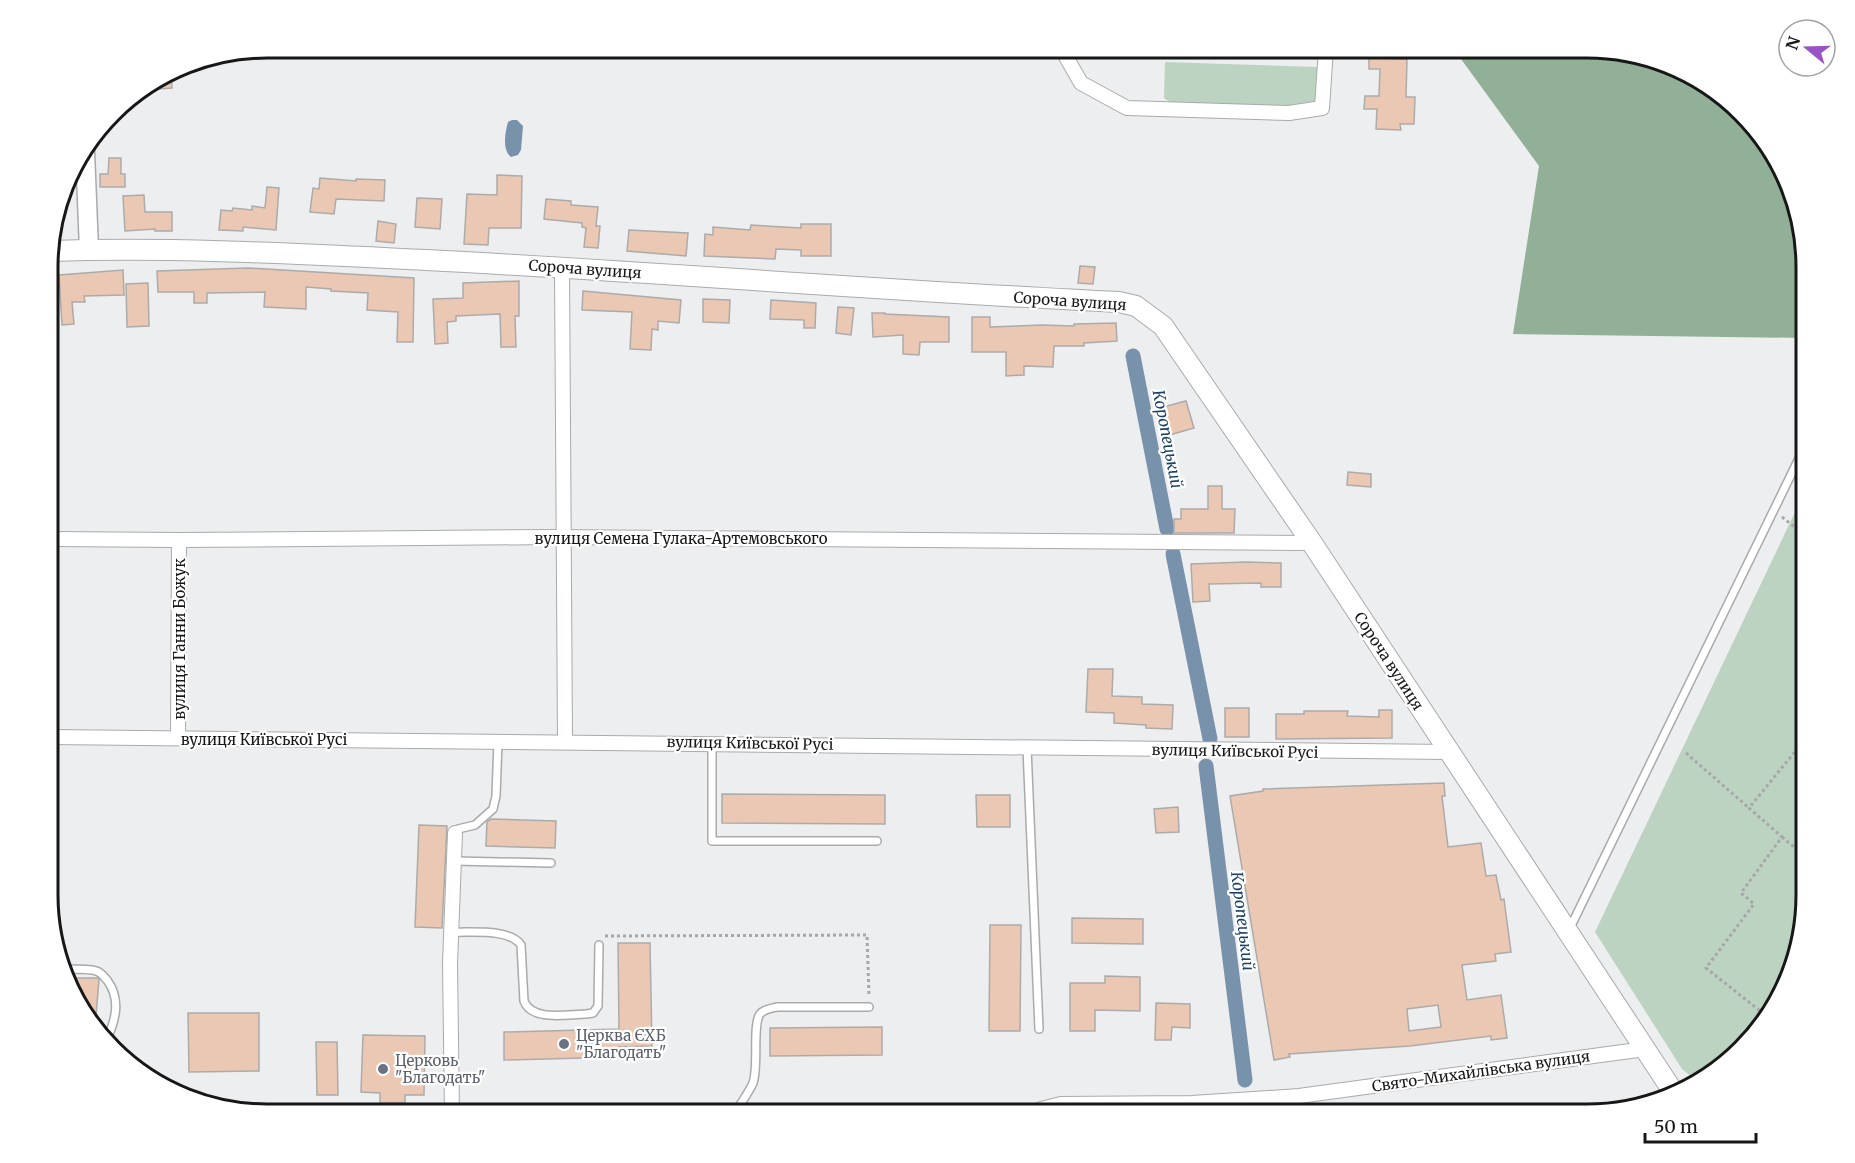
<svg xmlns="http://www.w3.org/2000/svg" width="1855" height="1163" font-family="Merriweather,serif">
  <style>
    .green { fill: #bdd3c1 }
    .forest { fill: #92b098 }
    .water { fill: #7992ac }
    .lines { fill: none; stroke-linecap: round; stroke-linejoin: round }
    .canal { stroke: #7992ac; stroke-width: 15 }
    .building { fill: #eac8b3; stroke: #adaba9; stroke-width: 1.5; fill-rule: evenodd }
    .service-casing { stroke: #a9aaac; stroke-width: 10 }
    .minor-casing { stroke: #a9aaac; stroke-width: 16 }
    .tertiary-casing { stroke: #a9aaac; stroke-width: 21 }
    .secondary-casing { stroke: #a9aaac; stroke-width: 22 }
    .path { stroke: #a6a7a9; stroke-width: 3; stroke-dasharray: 3 3; stroke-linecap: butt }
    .service { stroke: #fff; stroke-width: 7 }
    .minor { stroke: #fff; stroke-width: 14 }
    .tertiary { stroke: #fff; stroke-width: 18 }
    .secondary { stroke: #fff; stroke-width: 20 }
    .worship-dot { fill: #6b7280; stroke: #fff; stroke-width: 2 }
    .labels { text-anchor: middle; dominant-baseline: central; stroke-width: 4.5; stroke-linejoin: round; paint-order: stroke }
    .street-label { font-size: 15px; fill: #171718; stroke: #fff }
    .worship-label { font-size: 15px; fill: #5b616d; stroke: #fff; text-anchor: start }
    .water-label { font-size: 16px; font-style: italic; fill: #1a4267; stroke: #fff }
    .rim { fill: none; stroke: #171718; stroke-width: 3 }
  </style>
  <rect width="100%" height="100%" fill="#edeef0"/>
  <g class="green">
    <path d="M1165,62l152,5 -2,34 -29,5 -115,-3 -7,-5z"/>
    <path d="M1807,487v422l-37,108 -71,66 -17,-14 -87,-137z"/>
  </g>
  <path class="forest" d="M1453,48h135l56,8 65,29 69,73 29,96v84l-294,-4 26,-168z"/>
  <path class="water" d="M512,120h5l6,6 -2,24 -3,5 -7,2c-9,-7 -6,-25 -3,-35z"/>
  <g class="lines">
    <g class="canal">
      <path d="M1133,356l34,173"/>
      <path d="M1173,554l37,185"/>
      <path d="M1206,766l39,314"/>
    </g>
  </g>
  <g class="building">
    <path d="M1369,53h23v6h15l-1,38h9l-1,27h-14l1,6 -25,-1 1,-20h-13l1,-13h14l1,-27h-11z"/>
    <path d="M171,73l1,15 -29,2 18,-11z"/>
    <path d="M109,158h12v16h4v13h-25v-13h8z"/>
    <path d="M497,175l25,1 -1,52h-32l-1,17 -24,-1 3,-50 30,1z"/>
    <path d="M320,178l36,3v-2l29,1 -1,21 -48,-2 -2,15 -24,-2 3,-24 6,1z"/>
    <path d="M267,187l12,1 -3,42 -33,-3v4l-24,-1 2,-20 11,1 1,-3 19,2v-4l13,2z"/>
    <path d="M144,195l1,17h27v19h-17v-2l-30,2 -2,-35z"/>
    <path d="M417,198l25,1 -2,30 -25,-2z"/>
    <path d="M546,199l25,2v4l27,2 -2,19h4l-2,22 -14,-1 2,-19 -4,-1v-4l-38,-4z"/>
    <path d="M378,221l18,3 -2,19 -18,-2z"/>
    <path d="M801,224h30v32h-30v-6l-25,-1 -1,10 -71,-3 1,-22 8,1v-8l37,3 1,-5 50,3z"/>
    <path d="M629,230l59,3 -2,23 -59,-5z"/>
    <path d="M1080,266l15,1 -2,17 -15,-1z"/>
    <path d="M248,268l166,10 -1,64h-16l1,-30 -31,-2 1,-17 -37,-2v-2l-25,-2v22l-42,-2 1,-15 -58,1v10h-13v-11h-36l-1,-21z"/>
    <path d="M123,270l1,25 -40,1 1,6h-13l2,22 -12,1 -3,-50z"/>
    <path d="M519,281v35h-4l1,31h-15l-1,-33 -44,2v5l-9,1 1,21 -13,1 -2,-45 30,-1v-15z"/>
    <path d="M148,283l1,43 -22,1 -1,-43z"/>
    <path d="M583,291l98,9 -2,23 -21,-2v9l-6,-1 -1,21 -21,-1 2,-37 -50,-2z"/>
    <path d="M703,299l27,1 -1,23 -26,-1z"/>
    <path d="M771,300l45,3 -1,25h-11v-8l-34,-1z"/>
    <path d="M838,307l16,1 -3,27 -15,-2z"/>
    <path d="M872,313h13v1l64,3v25h-29l-1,13 -16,-1v-19l-30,2z"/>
    <path d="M972,317h18v10l52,-2 32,1v-2l42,-1 1,18 -33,2v3h-30l-1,21 -29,-1v9l-18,1v-24h-34z"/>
    <path d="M1186,401l8,27 -28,8 -3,-14 4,-1 -4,-14z"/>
    <path d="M1348,472l23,2v13l-24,-2z"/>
    <path d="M1208,486h14v23h13l-1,24h-60v-14h7v-10h27z"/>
    <path d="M1245,562l36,1v24h-20v-4l-52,1 1,17 -17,1 -2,-38z"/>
    <path d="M1088,669h25l-1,27 30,1v7l31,1 -1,24 -26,-1v-3l-32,-2v-10l-28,-1z"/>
    <rect x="1225" y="708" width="24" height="29"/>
    <path d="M1379,710h13v28l-116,1v-25h28v-3h44l-1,5 32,1z"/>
    <path d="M1444,783l1,13h-3l6,51 33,-4 5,33 10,-1 5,25 3,-1 7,53 -16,2 1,7 -34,4 5,35 34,-5 6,43 -16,2v-4l-81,10 -121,8 1,3 -16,3 -44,-264 33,-5v-2zM1438,1005l3,22 -32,4 -2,-22z"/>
    <path d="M722,794l163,1v29l-163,-1z"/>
    <path d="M976,795h34v32h-33z"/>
    <path d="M1178,807l1,25 -23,1 -2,-24z"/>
    <path d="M491,819l65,2 -1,27 -69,-2 1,-24z"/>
    <path d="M419,825l28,1 -5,102 -27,-1z"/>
    <path d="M1072,918l71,1v25l-71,-1z"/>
    <path d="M990,925h31l-1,106h-31z"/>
    <path d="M618,943h32l2,103 -33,1 1,10 -116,3v-28l115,-3z"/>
    <path d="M1105,976l35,1v34l-45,-1v21h-25v-48h35z"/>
    <path d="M70,978h28l1,2 -3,35 -12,-1z"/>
    <path d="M1156,1003l34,1v24l-18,-1 -1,13h-16z"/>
    <path d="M188,1013h71v58l-70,1z"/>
    <path d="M882,1027v28l-112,1v-28z"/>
    <path d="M363,1035l62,1 -1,59h-19v8h-25v-10l-19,-1z"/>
    <path d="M316,1042h21l1,53h-21z"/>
  </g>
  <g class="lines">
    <defs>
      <g id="service">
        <path d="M712,743v98h165"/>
        <path d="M1027,748l12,281"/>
        <path d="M455,833l3,-4 17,-4 18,-16 3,-13 2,-54"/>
        <path d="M454,861l97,2"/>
        <path d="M1569,930l238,-488"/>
        <path d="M451,932c20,1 58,-4 70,13l3,56c8,21 44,13 62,13l7,-1 5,-7 1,-61"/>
        <path d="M67,969c9,1 20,-1 29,2 5,1 7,5 11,9 14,19 9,39 0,59"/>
        <path d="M733,1115c7,-10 15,-21 20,-32 6,-17 -1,-58 7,-69 4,-5 12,-6 17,-7h92"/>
      </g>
      <g id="minor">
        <path d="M1061,48l20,35 46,25 162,5 33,-5 4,-60"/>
        <path d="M562,267l3,474"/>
        <path d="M50,539l129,1 376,-3 757,6"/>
        <path d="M50,737l1399,15"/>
        <path d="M178,738l1,-198"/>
        <path d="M452,1115l-2,-152 5,-130"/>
        <path d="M1032,1115l9,-6 20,-5 131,-1 107,-7 346,-47"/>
      </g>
      <path id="tertiary" d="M85,151l4,99"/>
      <path id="secondary" d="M50,251c126,-4 250,3 376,9 231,12 462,31 693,42l17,4 27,20 149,217 362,550"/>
    </defs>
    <use href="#service" class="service-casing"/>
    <use href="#minor" class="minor-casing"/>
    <use href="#tertiary" class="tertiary-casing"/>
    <use href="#secondary" class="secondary-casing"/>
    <g class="path">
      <path d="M1782,517l25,20"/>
      <path d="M1686,753l63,55"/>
      <path d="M1782,837l25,21"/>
      <path d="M605,936l262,-1 2,61"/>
      <path d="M1769,1018l-63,-50 48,-64 -13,-11 41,-56 -33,-29 58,-71"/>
    </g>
    <use href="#service" class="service"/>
    <use href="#minor" class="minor"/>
    <use href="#tertiary" class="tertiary"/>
    <use href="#secondary" class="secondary"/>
  </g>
  <g class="worship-dot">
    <circle cx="564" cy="1044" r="6"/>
    <circle cx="383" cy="1069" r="6"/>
  </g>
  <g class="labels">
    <g class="street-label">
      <text transform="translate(585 269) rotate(4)">Сороча вулиця</text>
      <text transform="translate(1070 301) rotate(4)">Сороча вулиця</text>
      <text x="681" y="538">вулиця Семена Гулака-Артемовського</text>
      <text transform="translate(179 639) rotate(-90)">вулиця Ганни Божук</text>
      <text transform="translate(1389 661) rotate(57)">Сороча вулиця</text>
      <text x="264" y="739">вулиця Київської Русі</text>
      <text transform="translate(750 743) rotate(1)">вулиця Київської Русі</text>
      <text transform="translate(1235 751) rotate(1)">вулиця Київської Русі</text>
      <text transform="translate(1481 1071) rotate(-8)">Свято-Михайлівська вулиця</text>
    </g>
    <g class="worship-label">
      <text x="576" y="1035">Церква ЄХБ<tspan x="576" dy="17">"Благодать"</tspan></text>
      <text x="395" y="1060">Церковь<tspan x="395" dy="17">"Благодать"</tspan></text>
    </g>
    <g class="water-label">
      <text transform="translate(1168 439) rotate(79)">Коропецький</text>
      <text transform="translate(1243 921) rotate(83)">Коропецький</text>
    </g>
  </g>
  <path d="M0 0H1855V1163H0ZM267 58H1587A209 209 0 0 1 1796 267V895A209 209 0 0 1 1587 1104H267A209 209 0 0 1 58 895V267A209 209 0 0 1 267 58Z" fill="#fff" fill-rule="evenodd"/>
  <path class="rim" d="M267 58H1587A209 209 0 0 1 1796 267V895A209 209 0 0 1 1587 1104H267A209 209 0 0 1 58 895V267A209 209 0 0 1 267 58Z"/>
  <g transform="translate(1807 48) rotate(289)"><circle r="28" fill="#ffffff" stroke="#a2a2a3" stroke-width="1.5"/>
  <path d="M0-4.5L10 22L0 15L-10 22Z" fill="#9853c7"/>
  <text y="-9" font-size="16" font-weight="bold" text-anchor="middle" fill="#171718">N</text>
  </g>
  <path d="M1645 1133v9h111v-9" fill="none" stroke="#171718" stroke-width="3"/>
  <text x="1654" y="1133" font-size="18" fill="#171718" stroke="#ffffff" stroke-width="4.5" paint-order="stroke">50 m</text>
</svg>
